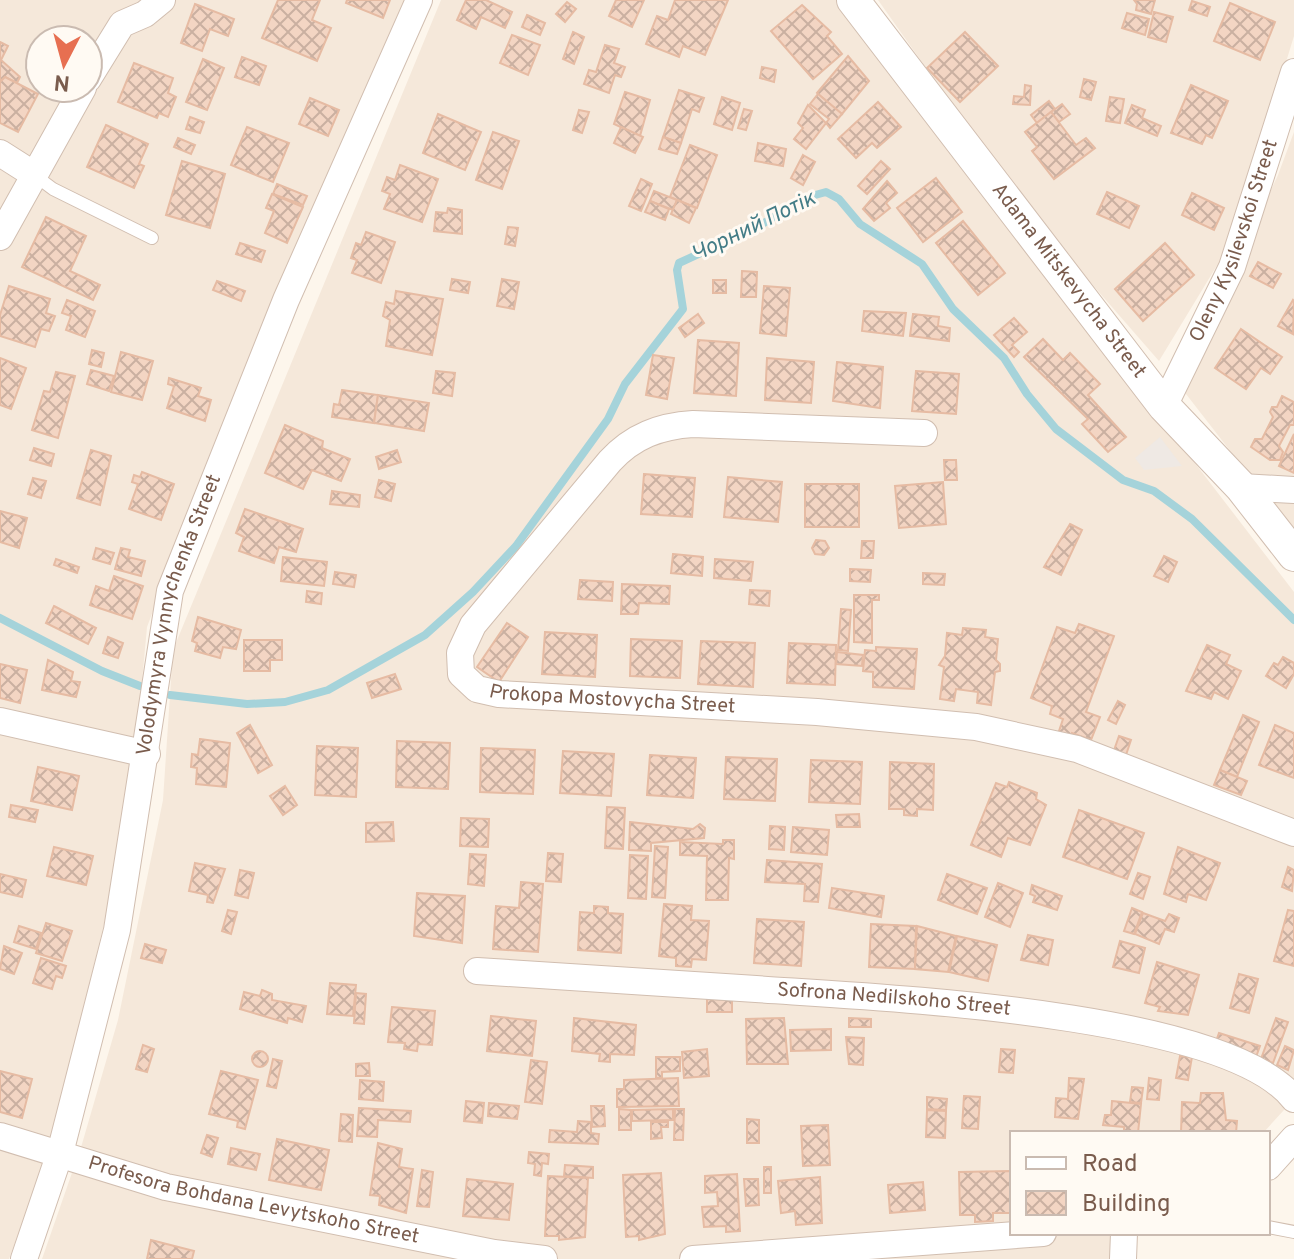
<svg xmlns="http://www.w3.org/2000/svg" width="1294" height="1259" font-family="Overpass,sans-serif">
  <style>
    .residential { fill: #f5e8da; fill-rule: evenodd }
    .industrial { fill: #efe9e4 }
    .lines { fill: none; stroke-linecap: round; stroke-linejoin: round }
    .stream { stroke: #a5d3da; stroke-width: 8 }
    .building { fill: url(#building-cross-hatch); stroke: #e6bba3; stroke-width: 2 }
    .service-casing { stroke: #d1beb0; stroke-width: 14 }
    .minor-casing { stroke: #d1beb0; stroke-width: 28 }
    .tertiary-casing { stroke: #d1beb0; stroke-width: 34 }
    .service { stroke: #fff; stroke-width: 12 }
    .minor { stroke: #fff; stroke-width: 26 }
    .tertiary { stroke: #fff; stroke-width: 32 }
    .labels { text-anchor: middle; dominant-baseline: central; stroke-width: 6; stroke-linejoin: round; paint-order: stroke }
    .street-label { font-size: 20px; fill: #7a5c4d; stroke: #fffaf3 }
    .water-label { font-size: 22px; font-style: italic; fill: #437c86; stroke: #fffaf3 }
  </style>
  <defs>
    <pattern id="building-cross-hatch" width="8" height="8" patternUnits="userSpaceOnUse" patternTransform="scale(2)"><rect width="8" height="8" fill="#f3d5c3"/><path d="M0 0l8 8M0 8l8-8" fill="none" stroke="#cab0a1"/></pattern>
  </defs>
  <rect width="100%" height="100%" fill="#fdf6ec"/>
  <g class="residential">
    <path d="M0,0h406l-163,372 -96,255 -7,76 -27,184 -66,269 -38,103h-9zM40,40h48v48h-48z"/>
    <path d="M441,0h398l455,592v507l-31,34h-251v100h109l-1,26h-1078l40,-115 36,-124 45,-220 10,-150z"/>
    <path d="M878,0h416v36l-64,208 -71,117 -136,-156z"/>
    <path d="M1294,132v401l-115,-148 99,-210z"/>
  </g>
  <path class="industrial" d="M1160,437l22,29 -38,4 -9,-12z"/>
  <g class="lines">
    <g class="stream">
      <path d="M0,618l102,53 38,15"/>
      <path d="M170,695l77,9 38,-2 43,-12 97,-55 48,-43 43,-46 92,-127 17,-35 58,-75 -6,-39 2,-7 80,-37 49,-29 18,-5 13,7 21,25 62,40 31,45 51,49 23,36 29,35 67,51 31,11 38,28 102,101"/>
    </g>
  </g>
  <g class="building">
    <path d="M278,0h42l-8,20 19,8 -14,33 -55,-23z"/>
    <path d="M347,0h43l-7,18 -37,-15z"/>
    <path d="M466,0h20l26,12 -7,16 -24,-11 -5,12 -19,-9z"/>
    <path d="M616,0h28l-12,27 -23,-11z"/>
    <path d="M675,0h53l-23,55 -22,-9 -4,11 -33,-13 11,-28 11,4z"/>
    <path d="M1134,0h21l-4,14 -15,-4 1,-6z"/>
    <path d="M1192,1l18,6 -3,9 -18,-6z"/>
    <path d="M567,2l9,7 -11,13 -9,-8z"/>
    <path d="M1230,3l45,19 -15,38 -46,-19z"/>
    <path d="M195,4l39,15 -6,17 -18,-7 -8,22 -21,-8z"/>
    <path d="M802,5l29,27 -4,4 15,18 -29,25 -42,-48z"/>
    <path d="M1154,12l19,5 -7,25 -18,-5z"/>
    <path d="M1127,13l22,6 -4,16 -23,-7z"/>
    <path d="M527,15l18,8 -5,12 -18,-8z"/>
    <path d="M573,32l11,5 -10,27 -11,-5z"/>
    <path d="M965,32l33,34 -38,36 -33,-34z"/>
    <path d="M512,35l28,10 -12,30 -28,-12z"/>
    <path d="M0,42l8,4 -7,14 19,17 -3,6 -12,-6 -5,5z"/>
    <path d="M605,45l14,4 -5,14 11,4 -4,10 -6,-2 -6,18 -25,-9 5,-14 7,2z"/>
    <path d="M848,56l21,25 -27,33 -25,-21z"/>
    <path d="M242,57l24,9 -7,19 -24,-8z"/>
    <path d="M203,59l21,9 -17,42 -21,-8z"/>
    <path d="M134,63l39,15 -5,15 8,4 -8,20 -9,-4 -2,5 -39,-16z"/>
    <path d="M762,67l14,3 -2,12 -14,-4z"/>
    <path d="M5,77l33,17 -20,38 -18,-9v-41z"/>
    <path d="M1084,79l12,3 -5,18 -11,-3z"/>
    <path d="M1025,85l6,1 -1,19 -17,-1 1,-8 10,1z"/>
    <path d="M1191,85l37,16 -16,37 -6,-3 -4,9 -31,-11z"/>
    <path d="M679,90l25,8 -5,14 -7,-3 -11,34 -18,-6z"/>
    <path d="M625,92l25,8 -10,36 -26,-12z"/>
    <path d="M818,94l24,20 -12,14 -4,-5 3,-4 -19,-15z"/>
    <path d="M722,97l18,6 -8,27 -18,-6z"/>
    <path d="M1110,97l14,2 -4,24 -14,-2z"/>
    <path d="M310,98l29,12 -11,26 -29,-12z"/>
    <path d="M1049,101l6,8 -18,14 -6,-8z"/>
    <path d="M878,102l23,25 -24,21 -5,-5 -16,15 -18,-19z"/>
    <path d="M1062,104l8,10 -11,8 -8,-10z"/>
    <path d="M808,105l18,18 -20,26 -12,-10 9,-11 -5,-5z"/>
    <path d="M1132,105l13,5 -3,8 19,8 -4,10 -32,-13z"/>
    <path d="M744,109l8,2 -6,19 -8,-2z"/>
    <path d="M579,110l10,2 -7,21 -9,-3z"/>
    <path d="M1051,112l25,33 10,-7 9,10 -41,31 -22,-28 5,-4 -12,-15z"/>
    <path d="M438,114l43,18 -16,38 -42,-17z"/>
    <path d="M190,117l14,5 -4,11 -14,-4z"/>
    <path d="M106,125l42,19 -9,20 5,2 -10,22 -47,-21z"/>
    <path d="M247,127l42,16 -16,39 -42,-17z"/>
    <path d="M621,127l22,10 -8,16 -21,-10z"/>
    <path d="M493,132l26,9 -17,48 -26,-9z"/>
    <path d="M663,137l18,6 -4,11 -18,-5z"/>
    <path d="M178,138l17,7 -4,9 -17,-7z"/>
    <path d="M758,143l28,6 -3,17 -28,-5z"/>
    <path d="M690,145l27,10 -20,53 -27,-11z"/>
    <path d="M803,155l12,7 -12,23 -12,-7z"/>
    <path d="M182,161l43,13 -15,54 -44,-13z"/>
    <path d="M881,161l9,8 -23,25 -9,-8z"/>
    <path d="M400,165l38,14 -16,43 -38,-13 6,-15 -8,-3 5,-14 8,3z"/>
    <path d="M936,178l26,34 -39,30 -26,-34z"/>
    <path d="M641,179l11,5 -11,27 -12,-5z"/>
    <path d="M887,181l10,12 -11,10 4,5 -16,13 -11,-12z"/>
    <path d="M277,184l30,12 -4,9 -30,-11z"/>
    <path d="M654,191l23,9 -4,10 -23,-9z"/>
    <path d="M1107,192l32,14 -10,22 -32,-14z"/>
    <path d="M1192,193l32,15 -10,22 -32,-15z"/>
    <path d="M272,194l31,13 -16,36 -22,-10 9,-22 -8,-3z"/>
    <path d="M677,200l19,8 -7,15 -18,-9z"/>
    <path d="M650,201l19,8 -4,11 -20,-8z"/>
    <path d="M448,208l14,2v24l-28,-3 2,-19 11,1z"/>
    <path d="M46,217l40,19 -16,35 30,14 -7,15 -71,-33z"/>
    <path d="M963,221l42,52 -27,22 -42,-52z"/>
    <path d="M508,227l10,1 -3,18 -10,-2z"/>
    <path d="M366,232l29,10 -14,41 -29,-10 5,-13 -6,-2 5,-15 5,2z"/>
    <path d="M240,243l25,8 -4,11 -25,-8z"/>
    <path d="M1165,243l29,32 -51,46 -28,-32z"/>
    <path d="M1258,262l23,12 -8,14 -23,-12z"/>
    <path d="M742,271l15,1 -1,25h-15z"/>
    <path d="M452,279l18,3 -2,11 -18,-3z"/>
    <path d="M502,279l17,3 -5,27 -17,-3z"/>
    <rect x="713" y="280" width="13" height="13"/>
    <path d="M217,281l28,10 -4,10 -28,-11z"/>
    <path d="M9,286l41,13 -4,14 9,3 -6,15 -8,-2 -6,18 -35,-11v-21z"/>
    <path d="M764,286l26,2 -4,48 -26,-3z"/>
    <path d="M396,291l47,8 -11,56 -46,-9 4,-26 -7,-4 3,-14 8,2z"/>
    <path d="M67,300l28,11 -10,26 -19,-7 5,-14 -9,-3z"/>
    <path d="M1293,300l1,1 -1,33 -15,-8z"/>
    <path d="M864,311l42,2 -3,23 -41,-5z"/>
    <path d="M698,314l6,9 -19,14 -6,-9z"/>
    <path d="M913,314l26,3 -1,9 12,2 -1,13 -39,-5z"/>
    <path d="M1014,318l13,14 -15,13 7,7 -5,5 -20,-22z"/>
    <path d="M1241,329l41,28 -12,17 -9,-6 -15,21 -31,-21z"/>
    <path d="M1043,339l20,21 7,-7 30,31 -12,11 38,42 -18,15 -26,-28 6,-5 -64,-62z"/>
    <path d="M698,340l41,3 -3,53 -42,-3z"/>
    <path d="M92,350l12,3 -3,14 -12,-3z"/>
    <path d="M121,352l32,9 -11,39 -31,-8z"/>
    <path d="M653,355l21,3 -7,41 -21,-4z"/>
    <path d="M0,358l26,10 -15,41 -11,-4z"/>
    <path d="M767,358l47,4 -3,41 -46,-3z"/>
    <path d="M837,362l46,5 -3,41 -47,-7z"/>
    <path d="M91,370l23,6 -5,15 -22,-7z"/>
    <path d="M436,371l19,2 -3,23 -19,-3z"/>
    <path d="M916,371l43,3 -3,40 -44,-3z"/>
    <path d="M56,372l19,4 -17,62 -26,-8 12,-39 6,1z"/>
    <path d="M169,378l32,10 -3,8 13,4 -6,21 -38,-13 7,-22 -6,-2z"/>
    <path d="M342,390l36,5 -4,28 -42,-6 2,-13 5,1z"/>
    <path d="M378,395l51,8 -5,28 -50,-8z"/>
    <path d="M1282,396l12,6v23h-4l-11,21 4,6 -3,8h-10l-19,-13 4,-8h7l11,-22 -3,-5 2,-5h5z"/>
    <path d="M285,425l38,16 -1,7 28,11 -9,22 -29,-11 -9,19 -38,-16z"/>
    <path d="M1294,434v39l-15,-7z"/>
    <path d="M34,448l20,6 -3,12 -21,-6z"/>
    <path d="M91,450l20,6 -11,49 -23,-7z"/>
    <path d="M397,450l4,12 -22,7 -3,-12z"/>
    <path d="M944,460h12l1,20h-12z"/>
    <path d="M142,472l32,12 -13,36 -32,-11 9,-25 -6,-2 2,-7 6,2z"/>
    <path d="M644,474l51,4 -3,39 -51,-3z"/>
    <path d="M728,477l54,5 -4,40 -54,-5z"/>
    <path d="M33,478l13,3 -5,17 -13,-4z"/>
    <path d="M379,480l16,4 -4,17 -16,-4z"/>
    <path d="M943,482l3,42 -47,4 -4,-42z"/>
    <rect x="805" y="484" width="54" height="43"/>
    <path d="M332,491l28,4 -1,12 -29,-3z"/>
    <path d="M245,509l58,20 -7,23 -17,-5 -5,16 -35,-12 5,-14 -8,-4z"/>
    <path d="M0,511l27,7 -8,30 -19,-6z"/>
    <path d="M1070,524l12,6 -21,45 -17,-8z"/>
    <path d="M816,540l9,1 4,7 -5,7 -9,-1 -3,-6z"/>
    <path d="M862,541h12l-1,17h-12z"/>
    <path d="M96,548l18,5 -4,11 -17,-5z"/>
    <path d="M121,548l9,2 -2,7 17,4 -4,15 -26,-7z"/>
    <path d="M673,554l30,3 -1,19 -31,-3z"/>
    <path d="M1164,556l13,6 -9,20 -14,-6z"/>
    <path d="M283,557l44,5 -3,24 -43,-5z"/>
    <path d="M56,559l23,8 -2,6 -23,-8z"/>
    <path d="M715,559l38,3 -2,19 -37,-3z"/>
    <path d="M850,569l21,1 -1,12 -20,-1z"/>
    <path d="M335,572l21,3 -2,12 -21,-3z"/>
    <path d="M923,573l22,1 -1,11 -21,-1z"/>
    <path d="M114,576l29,10 -11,33 -42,-14 6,-19 13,5z"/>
    <path d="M580,580l33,2 -1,19 -34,-2z"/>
    <path d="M622,584l48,2 -1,18 -30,-1 -1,11h-17z"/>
    <path d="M750,590l20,1 -1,15 -20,-2z"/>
    <path d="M307,591l15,2 -1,11 -15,-2z"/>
    <path d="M854,595h25v5h-7v43l-18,-1z"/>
    <path d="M54,606l42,22 -8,16 -42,-21z"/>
    <path d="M841,609l10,1 -3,41 -10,-1z"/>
    <path d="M198,617l43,13 -5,19 -13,-2 -3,11 -25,-7 2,-8 -5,-2z"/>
    <path d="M507,623l21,14 -29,45 -22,-15z"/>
    <path d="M1079,624l35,12 -28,76 14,5 -9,23 -19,-7 -2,5 -12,-4 5,-15 -13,-5 2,-8 -21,-8 26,-71 18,6z"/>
    <path d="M963,628l23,2 -1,7 13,2 -2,21 4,4v7l-5,1 -4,33 -14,-2 1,-11 -22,-3 -2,12 -14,-2 4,-32 -5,-2 6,-9 2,-23 15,2z"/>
    <path d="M545,632l52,3 -2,42 -53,-3z"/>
    <path d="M108,637l15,6 -5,15 -15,-5z"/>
    <path d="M631,639l51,2 -2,37 -50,-2z"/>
    <path d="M244,640h38v20h-12v11h-26z"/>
    <path d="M701,641l54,2 -2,44 -55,-3z"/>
    <path d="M789,643l47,2 -1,40 -48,-2z"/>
    <path d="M1207,645l23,10 -4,9 15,7 -13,28 -14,-7 -3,7 -25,-8z"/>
    <path d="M876,647l41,2 -3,40 -41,-2v-15l-10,-1 2,-21 11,1z"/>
    <path d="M837,652l26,3 -1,11 -26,-2z"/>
    <path d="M1283,657l11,6v11l-8,14 -20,-12 8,-13 4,2z"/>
    <path d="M48,660l25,12 -2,9 9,1 -4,15 -34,-7z"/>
    <path d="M0,664l27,6 -7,33 -20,-5z"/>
    <path d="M395,674l6,15 -29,9 -5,-15z"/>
    <path d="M1118,701l7,4 -9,19 -8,-4z"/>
    <path d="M1243,715l16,7 -22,55 -17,-7z"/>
    <path d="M250,725l22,40 -14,8 -21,-40z"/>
    <path d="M1275,725l19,8v45l-35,-13z"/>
    <path d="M1119,736l12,4 -7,21 -12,-5z"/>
    <path d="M200,739l30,4 -4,44 -30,-3 1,-16 -6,-1 1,-13 6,1z"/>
    <path d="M397,741l53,2 -2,46 -52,-2z"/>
    <path d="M317,746l41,2 -2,49 -41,-2z"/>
    <path d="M481,748l54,2 -2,44 -53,-2z"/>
    <path d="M563,751l51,3 -3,42 -51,-3z"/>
    <path d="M650,755l46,3 -3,40 -46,-3z"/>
    <path d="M726,757l51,2 -2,42 -51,-2z"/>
    <path d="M811,760l51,2 -2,42 -51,-2z"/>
    <path d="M890,762l44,2 -1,46 -16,-1v7l-13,-1v-6h-15z"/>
    <path d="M38,767l41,9 -7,34 -41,-9z"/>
    <path d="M1220,770l27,11 -6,14 -27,-10z"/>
    <path d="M1009,782l28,11 -1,6 10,6 -16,40 -22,-7 -7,19 -30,-12 25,-62 11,4z"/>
    <path d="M285,786l12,19 -14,10 -13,-19z"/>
    <path d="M11,805l27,5 -3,12 -26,-5z"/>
    <path d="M607,807l18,1 -2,41 -18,-1z"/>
    <path d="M1079,810l65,23 -17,46 -64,-22z"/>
    <path d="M859,814l1,13h-23l-1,-12z"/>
    <path d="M461,818l28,1 -1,28 -28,-1z"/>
    <path d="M393,822l1,19 -28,1v-19z"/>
    <path d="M630,822l63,7 7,-5 5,4 -1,10 -53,5v8l-22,-1z"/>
    <path d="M770,826l15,1 -1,23 -15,-1z"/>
    <path d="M793,827l36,3 -2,25 -36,-3z"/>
    <path d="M723,840h11v19l-5,-1 -1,42h-22l1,-44 -27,-1v-13l43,2z"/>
    <path d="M655,846l13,1 -3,51 -13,-1z"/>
    <path d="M54,847l39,9 -7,29 -39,-9z"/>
    <path d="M1178,847l42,16 -14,37 -18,-6 -2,8 -22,-8z"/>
    <path d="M548,853l15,1 -2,28 -15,-1z"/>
    <path d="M470,854l16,1 -2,31 -16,-2z"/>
    <path d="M630,855l18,1 -2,43 -18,-1z"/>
    <path d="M767,860l55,4 -4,38 -14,-1 1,-17 -40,-2z"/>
    <path d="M195,863l30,6 -12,34 -6,-1 1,-7 -19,-4z"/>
    <path d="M1288,867l6,3 -2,21 -10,-4z"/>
    <path d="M240,870l14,3 -6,25 -13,-3z"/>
    <path d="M1138,873l12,4 -7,22 -13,-5z"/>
    <path d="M0,874l26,6 -4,17 -22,-5z"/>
    <path d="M947,874l40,14 -10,26 -39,-14z"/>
    <path d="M521,882l22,2 -5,68 -45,-3 3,-43 23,2z"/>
    <path d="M998,883l25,10 -13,34 -25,-10z"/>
    <path d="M1032,885l30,11 -5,14 -24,-8 2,-6 -5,-2z"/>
    <path d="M832,888l52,8 -3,21 -52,-9z"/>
    <path d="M417,893l48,3 -3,47 -48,-7z"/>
    <path d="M664,904l28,2 -1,14 18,1 -3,39 -14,-1 -1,8 -15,-1v-8l-17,-2z"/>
    <path d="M594,906l14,1v6l15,1 -2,39 -43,-3 2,-38 14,1z"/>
    <path d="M1132,908l10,4 -8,22 -10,-3z"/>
    <path d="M228,910l9,2 -6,22 -9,-3z"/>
    <path d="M1288,910l6,1v55l-20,-5z"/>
    <path d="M1143,913l22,8 4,-7 10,4 -5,14 -9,-3 -6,15 -24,-10z"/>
    <path d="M757,919l47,3 -3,44 -47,-3z"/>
    <path d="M46,923l26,8 -10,30 -26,-8z"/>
    <path d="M871,924l45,2 -1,43 -46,-2z"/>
    <path d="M19,926l22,7 -5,16 -22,-7z"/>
    <path d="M917,926l39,10 -8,36 -33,-3z"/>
    <path d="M1028,935l25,5 -5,25 -27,-5z"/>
    <path d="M957,936l40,9 -9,36 -39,-9z"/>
    <path d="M1120,941l25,7 -6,25 -26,-6z"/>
    <path d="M145,944l21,6 -4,13 -21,-5z"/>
    <path d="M4,946l18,7 -8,21 -14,-5z"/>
    <path d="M41,958l25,8 -4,12 -6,-2 -4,13 -19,-6z"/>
    <path d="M1157,962l42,13 -11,40 -30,-4 2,-4 -15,-4z"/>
    <path d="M1239,974l19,5 -9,34 -19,-5z"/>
    <path d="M330,983l26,2 -3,31 -26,-2z"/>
    <path d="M262,990l10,4v6l34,6 -4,16 -14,-4 -1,5 -47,-14 4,-17 16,4z"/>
    <path d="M356,993l10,1 -2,30 -10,-1z"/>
    <path d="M707,999l25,1v12h-25z"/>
    <path d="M392,1007l43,4 -3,34 -14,-1 -1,7 -13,-2 1,-6 -17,-1z"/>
    <path d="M491,1016l45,5 -4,35 -45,-5z"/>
    <path d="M574,1018l62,7 -2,30 -24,-1v8l-11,-1 1,-7 -28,-3z"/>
    <path d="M784,1018l4,46h-41l-1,-45z"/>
    <path d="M849,1018l22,1v8h-22z"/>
    <path d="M1276,1018l12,4 -15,41 -12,-4z"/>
    <path d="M831,1029v21l-40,1 -1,-21z"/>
    <path d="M1219,1033l41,13 -4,11 -41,-13z"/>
    <path d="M846,1037l18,1 -1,27 -14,-1z"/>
    <path d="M143,1045l11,4 -7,23 -11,-3z"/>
    <path d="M1285,1046l9,4 -6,20 -11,-5z"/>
    <path d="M707,1049l2,27 -25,2 -2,-26z"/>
    <path d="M1001,1049l14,1 -2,23 -14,-1z"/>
    <circle cx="260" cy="1059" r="8"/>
    <path d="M1180,1056l12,1 -4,23 -12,-2z"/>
    <path d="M656,1057h24v14l-18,1v6h-6z"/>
    <path d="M273,1059l9,2 -6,27 -9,-2z"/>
    <path d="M531,1060l16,2 -5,42 -17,-2z"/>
    <path d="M369,1063l1,13h-14v-12z"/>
    <path d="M0,1071l32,8 -10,39 -22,-6z"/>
    <path d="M221,1071l37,9 -13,49 -8,-2 1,-6 -29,-7z"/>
    <path d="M678,1078l1,28 -62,1v-18h7v-9z"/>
    <path d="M1069,1078l15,1 -6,40 -23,-2 1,-19 12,1z"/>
    <path d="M1149,1078l12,2 -2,20 -12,-1z"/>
    <path d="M360,1080l24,2 -1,19 -24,-2z"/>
    <path d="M1132,1087l11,1 -2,15 -11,-1z"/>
    <path d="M1201,1093h22l3,27 11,1 -1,12h-55l1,-31 18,1z"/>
    <path d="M964,1096l16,1 -2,32 -16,-1z"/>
    <path d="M927,1097l20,2 -1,11 -19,-1z"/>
    <path d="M466,1101l18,2 -2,20 -18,-2z"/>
    <path d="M1112,1101l29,3 -3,29h-14v-6l-21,-2 2,-10h6z"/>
    <path d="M489,1103l30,3 -2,13 -29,-3z"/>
    <path d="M591,1106h13l1,20 -13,1z"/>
    <path d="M359,1108l52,3 -1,11 -32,-2 -1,17 -20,-1z"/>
    <path d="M619,1109l12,1v20h-12z"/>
    <path d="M673,1109v11l-41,1v-11z"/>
    <path d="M675,1109h9l-1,31h-9z"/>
    <path d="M927,1110l19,1 -1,27 -19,-1z"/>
    <path d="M341,1114l12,1 -1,27 -13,-1z"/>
    <path d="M747,1119l12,1v23h-12z"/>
    <path d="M578,1121l13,1v11l8,1 -1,10 -49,-2 1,-12 27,2z"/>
    <path d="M651,1122h17v5h-7l1,11 -11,1z"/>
    <path d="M828,1125l2,40 -27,1 -2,-40z"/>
    <path d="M207,1135l11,3 -6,19 -11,-4z"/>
    <path d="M277,1139l52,11 -8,40 -52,-10z"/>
    <path d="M378,1143l24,6 -3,18 14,2 -7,44 -27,-8 1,-9 -10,-1z"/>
    <path d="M231,1148l29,6 -4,16 -28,-6z"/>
    <path d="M529,1152l20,2 -1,10 -6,-1 -1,13 -7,-1 1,-11 -7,-1z"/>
    <path d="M565,1165l28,2v11l-29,-2z"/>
    <rect x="764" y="1167" width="7" height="26"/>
    <path d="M422,1170l11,2 -4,35 -12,-1z"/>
    <path d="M1010,1171l1,42h-18v8l-18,1v-7h-15l-1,-43z"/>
    <path d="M661,1173l4,61 -26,6v-4l-13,1 -3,-62z"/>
    <path d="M737,1174l3,57 -14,1v-6l-22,1 -2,-20 16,-1 -1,-14 -12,1v-17z"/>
    <path d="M548,1176l40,2 -3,59 -26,3v-4h-14z"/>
    <path d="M820,1177l2,46 -26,2 -1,-14 -14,2 -3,-32z"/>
    <path d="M467,1179l46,5 -4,36 -46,-4z"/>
    <path d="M744,1179h14l1,26 -13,1z"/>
    <path d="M923,1182l2,28 -35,3 -2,-28z"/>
    <path d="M151,1240l43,11 -2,8h-45z"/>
  </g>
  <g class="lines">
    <defs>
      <g id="service">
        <path d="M33,174l20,15 99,49"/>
        <path d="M1268,1227l26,5"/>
      </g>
      <g id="minor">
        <path d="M88,79l34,-55 23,-10 17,-14"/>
        <path d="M0,153l33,21"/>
        <path d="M0,237l83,-149"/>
        <path id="s1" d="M1164,406l68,-139 62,-195"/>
        <path id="s2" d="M924,433l-231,-9c-33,2 -60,12 -83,37l-137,164 -13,28 1,21 16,15 22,5 318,18 159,15 101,22 217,84"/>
        <path d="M1241,487l53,3"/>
        <path d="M0,721l147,33"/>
        <path id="s3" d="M477,971c93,6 186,12 279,18 113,8 469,22 538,110"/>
        <path id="s4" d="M0,1136l166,51 328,66 50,6"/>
        <path d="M1268,1167l26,-29"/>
        <path id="s5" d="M24,1259l36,-106 57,-223 53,-339 116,-291 133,-300"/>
        <path d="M693,1259l350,-26"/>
        <path d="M1123,1259l1,-26"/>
      </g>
      <g id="tertiary">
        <path id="s6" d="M853,0l311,406 77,81 53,68"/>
      </g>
    </defs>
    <use href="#service" class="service-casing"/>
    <use href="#minor" class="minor-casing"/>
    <use href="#tertiary" class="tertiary-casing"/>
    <use href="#service" class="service"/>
    <use href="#minor" class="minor"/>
    <use href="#tertiary" class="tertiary"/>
  </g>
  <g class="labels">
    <g class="street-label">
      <text stroke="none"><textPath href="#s1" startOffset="180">Oleny Kysilevskoi Street</textPath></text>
      <text stroke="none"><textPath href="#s6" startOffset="354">Adama Mitskevycha Street</textPath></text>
      <text stroke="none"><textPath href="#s5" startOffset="664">Volodymyra Vynnychenka Street</textPath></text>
      <text stroke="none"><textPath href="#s2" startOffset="748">Prokopa Mostovycha Street</textPath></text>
      <text stroke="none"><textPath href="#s3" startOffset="418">Sofrona Nedilskoho Street</textPath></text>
      <text stroke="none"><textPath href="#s4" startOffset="262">Profesora Bohdana Levytskoho Street</textPath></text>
    </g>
    <g class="water-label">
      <text transform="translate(754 227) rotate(-26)">Чорний Потік</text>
    </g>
  </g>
  <rect x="1010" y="1131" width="260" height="104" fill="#fffaf3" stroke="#cabbb1" stroke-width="2"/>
  <rect x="1026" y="1157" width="40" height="12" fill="#ffffff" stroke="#cabbb1" stroke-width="2"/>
  <text x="1082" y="1171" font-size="24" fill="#7a5c4d">Road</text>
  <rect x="1026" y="1191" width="40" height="24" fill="url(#building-cross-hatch)" stroke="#cabbb1" stroke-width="2"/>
  <text x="1082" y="1211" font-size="24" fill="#7a5c4d">Building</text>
  <g transform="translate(64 64) rotate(186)"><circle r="38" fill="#fffaf3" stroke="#cabbb1" stroke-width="2"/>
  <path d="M0-6L14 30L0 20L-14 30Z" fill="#e76f51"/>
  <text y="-12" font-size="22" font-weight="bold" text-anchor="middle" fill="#7a5c4d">N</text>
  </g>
</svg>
